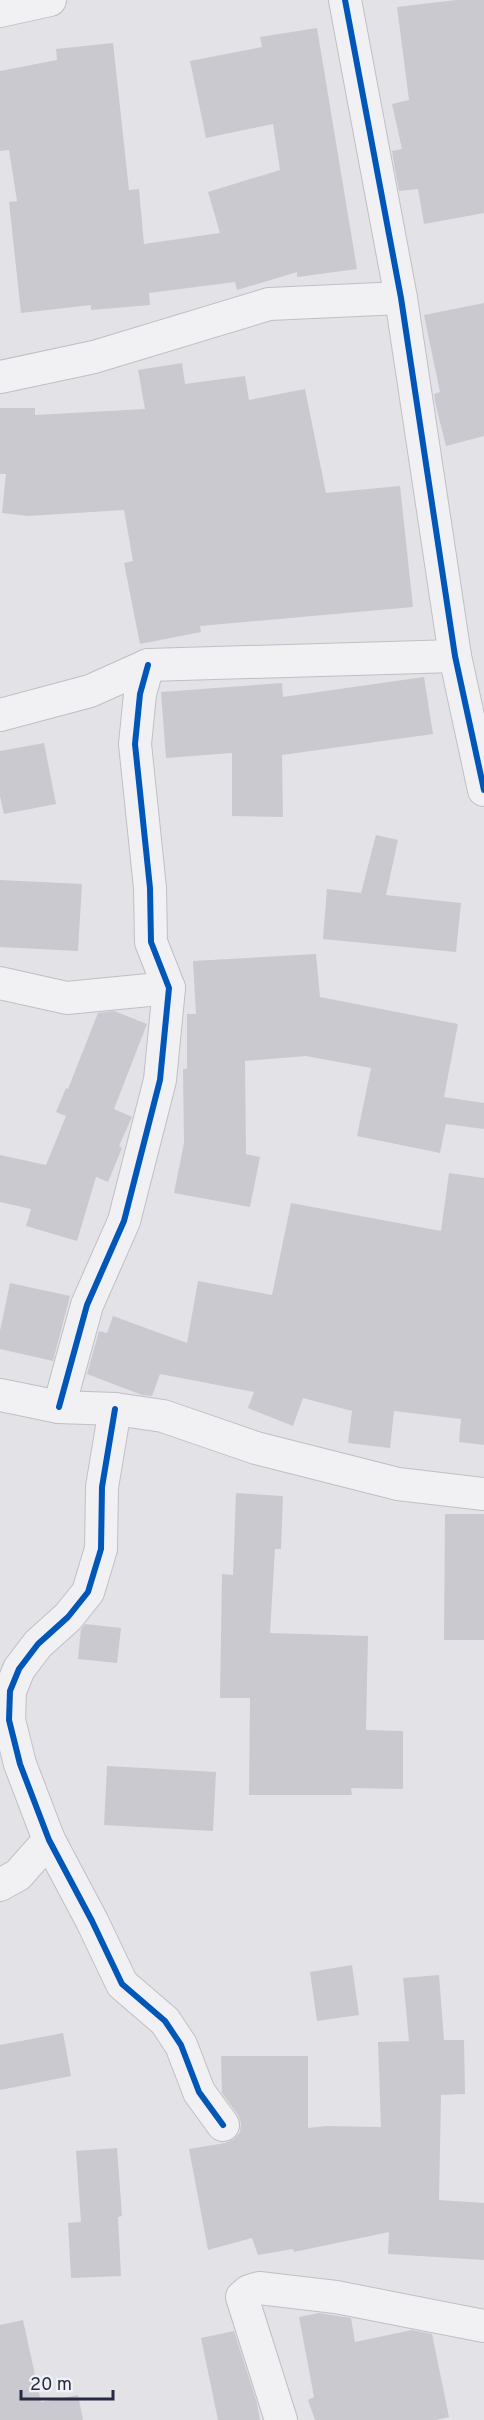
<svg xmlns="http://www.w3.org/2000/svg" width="484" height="2420" font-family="Overpass,sans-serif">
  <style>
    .building { fill: #c9c9cf }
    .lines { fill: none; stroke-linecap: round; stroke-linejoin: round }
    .minor-casing { stroke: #bfbfc5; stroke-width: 34 }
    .minor { stroke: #f1f1f4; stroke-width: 32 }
    .cycleway-casing { stroke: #f0f0f7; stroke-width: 10 }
    .cycleway { stroke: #0057b8; stroke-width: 6 }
  </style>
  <rect width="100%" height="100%" fill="#e2e2e7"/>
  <g class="building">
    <path d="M456,0h28v213l-60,11 -6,-35 -19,2 -6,-33 -1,-7 10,-2 -10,-45 17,-4 -12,-93z"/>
    <path d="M317,28l40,241 -60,8v-5l-60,18 -2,-8 -86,11 1,12 -59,5v-5l-70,8 -12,-111 8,-1 -8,-51 -9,1v-80l57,-11 -1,-11 57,-6 16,147 10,-1 5,55 76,-11 -12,-41 72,-22 -7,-46 -67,14 -16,-77 72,-14 -2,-10z"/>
    <path d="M484,303v133l-38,10 -10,-40 -2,-12 6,-2 -16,-77z"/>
    <path d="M182,363l3,21 60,-8 4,24 56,-11 21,104 74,-7 13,121 -213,19 1,6 -61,12 -16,-81 9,-2 -9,-51 -96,6 -26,-3 4,-39h-6v-66h35v7l110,-6 -7,-39z"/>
    <path d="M424,677l9,57 -151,21 1,62 -51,-1v-63l-66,5 -5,-66 121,-9 1,14z"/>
    <path d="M44,743l12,61 -52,10 -4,-18v-45z"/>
    <path d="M376,835l22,5 -12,55 75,8 -5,49 -133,-13 4,-50 34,4z"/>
    <path d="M0,880l82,4 -4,67 -78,-4z"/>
    <path d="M316,954l4,43 138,27 -14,73 40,6v26l-38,-5 -6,29 -83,-17 14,-68 -65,-12 -61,5 1,93 14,3 -10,50 -76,-14 10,-50 -1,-74h4v-55h9l-3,-53z"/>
    <path d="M114,1011l33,13 -33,85 18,8 -13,29 3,2 -14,34 -12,-5 -19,64 -51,-15 5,-17 -31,-7v-47l46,10 20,-49 -10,-4 10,-24 2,1 30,-76z"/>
    <path d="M449,1173l35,5v267l-25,-3 2,-23 -67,-8 -4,37 -42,-5 4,-32 -49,-13 -10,28 -45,-18 6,-16 -94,-18 -8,22 -10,-1 -55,-21 12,-43 8,2 6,-17 74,27 11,-62 74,14 19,-92 150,28z"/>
    <path d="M10,1283l60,13 -17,65 -53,-12v-18z"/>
    <path d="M236,1493l47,3 -2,53h-6l-5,84 98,3 -2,94 37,1v58l-52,-1 1,7h-103l1,-97h-30l2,-124 11,1z"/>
    <path d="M445,1514h39v126h-40z"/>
    <path d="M85,1624l36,4 -4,35 -39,-4 3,-30z"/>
    <path d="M107,1766l109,6 -3,59 -109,-6z"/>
    <path d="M352,1965l7,50 -42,6 -7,-49z"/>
    <path d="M439,1975l5,65h20l1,54 -24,1 -2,105 45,3v57l-96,-6 1,-22 -95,20 -1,-3 -35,6 -6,-17 -44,12 -19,-101 36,-6 9,-4 6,-7 1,-9 -3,-8 -16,-22 -1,-37h87v72l18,-2 55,1 -3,-85 31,-1 -6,-63z"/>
    <path d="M63,2033l8,43 -71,14v-45z"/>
    <path d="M117,2148l5,68 -4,1 3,59 -50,2 -3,-55 13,-1 -5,-71z"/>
    <path d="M319,2313l32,5 4,24 57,-12 20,4 17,83 -13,3h-121l-7,-20 6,-3 -15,-80z"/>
    <path d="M23,2320l18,82 37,-7 5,25h-83v-95z"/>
    <path d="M234,2331l23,72 3,17h-42l-17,-82z"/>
  </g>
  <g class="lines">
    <defs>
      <g id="minor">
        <path d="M345,0l56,298 54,358 29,134"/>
        <path d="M0,11l50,-11"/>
        <path d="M0,377l94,-20 175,-53 132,-6"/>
        <path d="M0,715l90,-24 58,-26 307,-9"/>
        <path d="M0,983l67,15 102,-10"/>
        <path d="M0,1395l59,12 56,2 48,7 93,32 142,36 86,10"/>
        <path d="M59,1407l28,-102 37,-84 36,-141 9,-92 -18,-46 -1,-54 -15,-144 5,-50 8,-29"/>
        <path d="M115,1409l-13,78 -1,62 -13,43 -20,25 -30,27 -19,25 -9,22 -1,29 11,44 29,76 43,81 30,63 43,37 16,24 18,47 24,33"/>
        <path d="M0,1885l18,-10 31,-35"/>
        <path d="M281,2420l-39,-123 7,-6 10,-3 77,9 148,29"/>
      </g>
    </defs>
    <use href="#minor" class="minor-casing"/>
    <use href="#minor" class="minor"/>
    <defs>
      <g id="cycleway">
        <path d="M345,0l56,298 54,358 29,134"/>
        <path d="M59,1407l28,-102 37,-84 36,-141 9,-92 -18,-46 -1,-54 -15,-144 5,-50 8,-29"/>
        <path d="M115,1409l-13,78 -1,62 -13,43 -20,25 -30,27 -19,25 -9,22 -1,29 11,44 29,76 43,81 30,63 43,37 16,24 18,47 24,33"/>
      </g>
    </defs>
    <use href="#cycleway" class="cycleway-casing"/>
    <use href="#cycleway" class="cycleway"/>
  </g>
  <path d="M21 2390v9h92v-9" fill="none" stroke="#282a41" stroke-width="3"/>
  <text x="30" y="2390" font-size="18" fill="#282a41" stroke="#f0f0f7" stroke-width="4.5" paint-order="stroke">20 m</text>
</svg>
